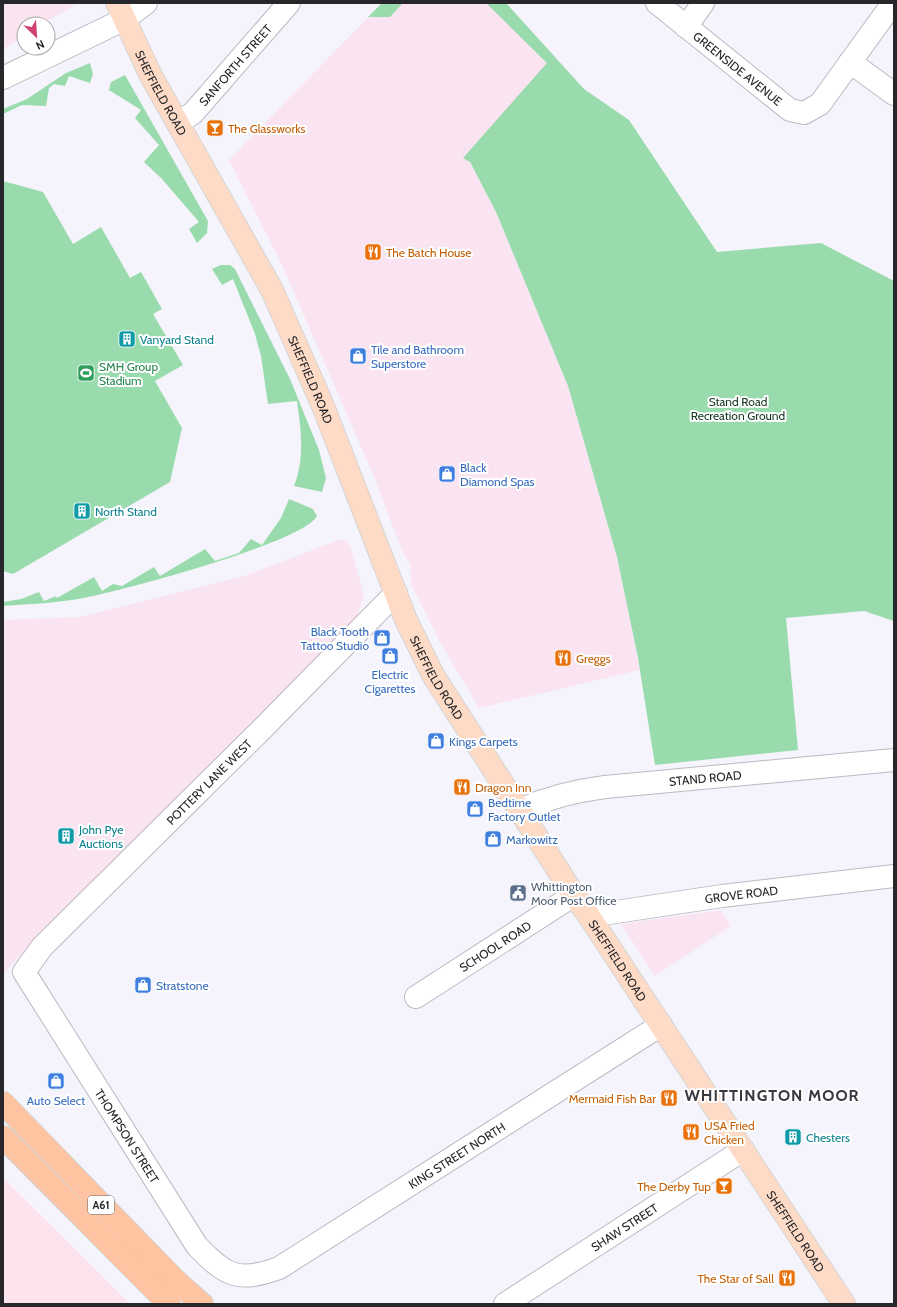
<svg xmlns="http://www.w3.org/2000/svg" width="897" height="1307" font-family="Cabin,sans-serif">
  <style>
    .commercial { fill: #fae4f1 }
    .industrial { fill: #fde3eb }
    .green { fill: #99dbad }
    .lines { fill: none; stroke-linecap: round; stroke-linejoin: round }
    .minor-casing { stroke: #bbb9c2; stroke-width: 24 }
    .major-casing { stroke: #d4d4d4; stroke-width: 24 }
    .highway-casing { stroke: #d4d4d4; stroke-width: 24 }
    .minor { stroke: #fff; stroke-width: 22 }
    .major { stroke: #fedbc6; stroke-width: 22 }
    .highway { stroke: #fec3a0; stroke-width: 22 }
    .labels { text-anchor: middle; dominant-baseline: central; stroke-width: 4; stroke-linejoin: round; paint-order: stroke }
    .shield { fill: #fff; stroke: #68676a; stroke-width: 1 }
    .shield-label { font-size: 11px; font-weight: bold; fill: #27262a }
    .street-label { font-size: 12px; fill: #27262a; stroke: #fff }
    .food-label { font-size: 12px; fill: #c56008; stroke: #fff; text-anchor: start }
    .culture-label { font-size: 12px; fill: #0d838f; stroke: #fff; text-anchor: start }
    .shop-label { font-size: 12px; fill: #366cbe; stroke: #fff; text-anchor: start }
    .leisure-label { font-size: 12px; fill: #27864d; stroke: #fff; text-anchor: start }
    .park-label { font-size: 12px; fill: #133620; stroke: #fff }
    .service-label { font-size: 12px; fill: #4e5e75; stroke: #fff; text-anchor: start }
    .district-label { font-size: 16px; font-weight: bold; letter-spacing: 1px; fill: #3a3940; stroke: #fff }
  </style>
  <rect width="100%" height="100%" fill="#f5f4fc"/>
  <g class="commercial">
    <path d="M3,3h75l-36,21h-18v12l-21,13z"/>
    <path d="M382,3h124l51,56 -87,103 26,50 72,174 49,171 23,113 -161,38 -39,-66 -29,-58 -1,-20 -8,-13 -28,-74 -92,-212 -53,-105z"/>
    <path d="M341,539l9,6 14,50 -8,25 -353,353v-353l77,-3 165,-41z"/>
    <path d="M721,910l10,16 -76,50 -34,-52z"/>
  </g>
  <path class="industrial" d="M3,1178l127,126h-127z"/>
  <g class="green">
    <path d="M382,3h21l-13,14h-22z"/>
    <path d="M486,3h20l78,86 45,31 88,132 104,-9 73,38v340l-30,-10 -78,7 12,132 -143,15 -17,-107 -21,-101 -49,-171 -72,-174 -26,-50 -7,-4 84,-95z"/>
    <path d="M90,63l3,11 -3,9 -21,-7 -4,10 -11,-2 -5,4 -3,18 -24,-1 -19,9v-5l24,-10 39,-26z"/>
    <path d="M125,75l83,146 -1,12 -10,10 -8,-14 10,-7 -37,-43 -18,-17 15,-17 -24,-27 6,-8 -32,-20 2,-8z"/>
    <path d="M3,181l40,11 30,52 28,-17 29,51 11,-6 21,37 -9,5 30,51 -28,16 27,47 -12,54 -157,92 -10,-3z"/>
    <path d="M221,265h9l5,4 55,110 29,71 7,28 -4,14 -28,-6c11,-28 7,-57 3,-85l-29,3 -7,-48 -6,-22 -22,-55 -11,6 -10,-16z"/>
    <path d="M289,499l24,10 4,7c-14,27 -197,75 -233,82 -27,5 -54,6 -81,8v-4l18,-3 18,-7 5,9 12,-5 1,2 37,-21 8,14 11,-7 9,2 32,-19 6,9 45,-27 10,12 24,-8 12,-14 11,6 19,-27z"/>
  </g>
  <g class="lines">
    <defs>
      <g id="minor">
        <path id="s1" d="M657,3l133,107 14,3 16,-9 73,-101"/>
        <path d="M686,27l17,-24"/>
        <path d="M850,62l44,32"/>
        <path d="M3,78l122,-59 21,-16"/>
        <path id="s2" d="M178,123l15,-10 96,-110"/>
        <path id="s3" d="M396,593l-136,138 -218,216 -18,25 173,274c29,30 41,37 82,22l382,-243"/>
        <path id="s4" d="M519,810c28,-12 55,-19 86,-23l289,-27"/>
        <path id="s5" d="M589,916l133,-20 172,-20"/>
        <path id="s6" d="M416,997l158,-102"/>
        <path id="s7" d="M505,1304l238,-154"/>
      </g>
      <g id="major">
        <path id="s8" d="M117,3l34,73 121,214 51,116 83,214 27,55 141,220 15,21 255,388"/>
      </g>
      <g id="highway">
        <path d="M3,1103l172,177 27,24"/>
        <path d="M3,1137l166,167"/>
      </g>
    </defs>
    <use href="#minor" class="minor-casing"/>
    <use href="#major" class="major-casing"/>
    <use href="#highway" class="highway-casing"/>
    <use href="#minor" class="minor"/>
    <use href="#major" class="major"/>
    <use href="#highway" class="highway"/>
  </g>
  <defs>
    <symbol id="bar-square" viewBox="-11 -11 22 22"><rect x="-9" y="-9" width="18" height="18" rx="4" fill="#e8710a" stroke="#fff"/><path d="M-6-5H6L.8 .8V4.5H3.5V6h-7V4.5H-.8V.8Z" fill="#fff"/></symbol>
    <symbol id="restaurant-square" viewBox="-11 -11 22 22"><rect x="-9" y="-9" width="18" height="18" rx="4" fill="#e8710a" stroke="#fff"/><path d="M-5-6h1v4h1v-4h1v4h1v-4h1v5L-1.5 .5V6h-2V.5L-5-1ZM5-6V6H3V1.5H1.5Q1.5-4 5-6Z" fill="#fff"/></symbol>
    <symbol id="building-square" viewBox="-11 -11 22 22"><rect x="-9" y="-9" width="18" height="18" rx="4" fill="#0f9aa8" stroke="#fff"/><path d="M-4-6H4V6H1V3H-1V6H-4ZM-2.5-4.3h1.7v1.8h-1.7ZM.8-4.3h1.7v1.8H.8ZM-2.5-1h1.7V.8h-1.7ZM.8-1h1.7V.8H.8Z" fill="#fff"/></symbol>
    <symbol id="shop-square" viewBox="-11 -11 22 22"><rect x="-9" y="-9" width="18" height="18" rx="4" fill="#3f7fe0" stroke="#fff"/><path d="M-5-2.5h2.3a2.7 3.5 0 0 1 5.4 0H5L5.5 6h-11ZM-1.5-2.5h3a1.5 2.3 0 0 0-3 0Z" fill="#fff"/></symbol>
    <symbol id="stadium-square" viewBox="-11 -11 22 22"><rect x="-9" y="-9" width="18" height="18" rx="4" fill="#2e9e5b" stroke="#fff"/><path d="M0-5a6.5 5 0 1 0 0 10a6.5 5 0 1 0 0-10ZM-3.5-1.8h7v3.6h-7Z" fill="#fff"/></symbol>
    <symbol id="civic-square" viewBox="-11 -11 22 22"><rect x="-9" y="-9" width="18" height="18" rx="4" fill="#5c6f8a" stroke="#fff"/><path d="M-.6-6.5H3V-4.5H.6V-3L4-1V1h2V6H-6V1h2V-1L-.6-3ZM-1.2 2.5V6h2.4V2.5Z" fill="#fff"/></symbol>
  </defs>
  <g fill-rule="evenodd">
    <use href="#bar-square" x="205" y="118" width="20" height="20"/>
    <use href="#restaurant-square" x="363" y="242" width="20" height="20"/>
    <use href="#building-square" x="117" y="329" width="20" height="20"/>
    <use href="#shop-square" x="348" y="346" width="20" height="20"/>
    <use href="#stadium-square" x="76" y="363" width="20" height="20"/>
    <use href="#shop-square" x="437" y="464" width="20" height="20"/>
    <use href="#building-square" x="72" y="501" width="20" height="20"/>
    <use href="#shop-square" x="372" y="628" width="20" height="20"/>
    <use href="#shop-square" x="380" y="646" width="20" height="20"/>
    <use href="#restaurant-square" x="553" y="648" width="20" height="20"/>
    <use href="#shop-square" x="426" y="731" width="20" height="20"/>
    <use href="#restaurant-square" x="452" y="777" width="20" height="20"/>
    <use href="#shop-square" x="465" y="799" width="20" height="20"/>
    <use href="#building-square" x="56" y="826" width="20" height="20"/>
    <use href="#shop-square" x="483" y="829" width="20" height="20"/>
    <use href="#civic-square" x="508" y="883" width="20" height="20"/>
    <use href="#shop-square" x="133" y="975" width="20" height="20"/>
    <use href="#shop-square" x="46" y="1071" width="20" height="20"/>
    <use href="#restaurant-square" x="659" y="1088" width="20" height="20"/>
    <use href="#restaurant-square" x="681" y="1122" width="20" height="20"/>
    <use href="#building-square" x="783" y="1127" width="20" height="20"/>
    <use href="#bar-square" x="714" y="1176" width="20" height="20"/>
    <use href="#restaurant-square" x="777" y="1268" width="20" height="20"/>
  </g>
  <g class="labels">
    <rect class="shield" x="88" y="1196" width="26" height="18" rx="3"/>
    <g class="shield-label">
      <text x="101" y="1205">A61</text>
    </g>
    <g class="street-label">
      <text stroke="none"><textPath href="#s2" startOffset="82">SANFORTH STREET</textPath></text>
      <text stroke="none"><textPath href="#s1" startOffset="104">GREENSIDE AVENUE</textPath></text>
      <text stroke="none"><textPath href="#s8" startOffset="100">SHEFFIELD ROAD</textPath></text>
      <text stroke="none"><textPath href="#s8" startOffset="424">SHEFFIELD ROAD</textPath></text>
      <text stroke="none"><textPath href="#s8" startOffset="748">SHEFFIELD ROAD</textPath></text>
      <text stroke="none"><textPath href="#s4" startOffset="190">STAND ROAD</textPath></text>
      <text transform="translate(209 782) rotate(-45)">POTTERY LANE WEST</text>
      <text stroke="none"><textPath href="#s5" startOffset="154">GROVE ROAD</textPath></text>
      <text stroke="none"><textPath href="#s6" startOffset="94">SCHOOL ROAD</textPath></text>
      <text stroke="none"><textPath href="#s8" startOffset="1084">SHEFFIELD ROAD</textPath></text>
      <text stroke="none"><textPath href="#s3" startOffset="725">THOMPSON STREET</textPath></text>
      <text stroke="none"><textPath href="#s3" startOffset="1159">KING STREET NORTH</textPath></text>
      <text stroke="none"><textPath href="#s7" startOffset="142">SHAW STREET</textPath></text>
      <text stroke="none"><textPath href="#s8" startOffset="1408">SHEFFIELD ROAD</textPath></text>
    </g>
    <g class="food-label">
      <text x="228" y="128">The Glassworks</text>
      <text x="386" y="252">The Batch House</text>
      <text x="576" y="658">Greggs</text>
      <text x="475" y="787">Dragon Inn</text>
      <text x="656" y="1098" text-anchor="end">Mermaid Fish Bar</text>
      <text x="704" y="1125">USA Fried<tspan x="704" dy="14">Chicken</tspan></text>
      <text x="711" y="1186" text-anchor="end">The Derby Tup</text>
      <text x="774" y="1278" text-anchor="end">The Star of Sall</text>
    </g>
    <g class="culture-label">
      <text x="140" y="339">Vanyard Stand</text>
      <text x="95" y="511">North Stand</text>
      <text x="79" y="829">John Pye<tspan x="79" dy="14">Auctions</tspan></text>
      <text x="806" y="1137">Chesters</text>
    </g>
    <g class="shop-label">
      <text x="371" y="349">Tile and Bathroom<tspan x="371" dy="14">Superstore</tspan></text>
      <text x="460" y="467">Black<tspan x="460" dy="14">Diamond Spas</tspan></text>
      <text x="369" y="631" text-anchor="end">Black Tooth<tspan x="369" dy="14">Tattoo Studio</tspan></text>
      <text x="390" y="674" text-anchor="middle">Electric<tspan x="390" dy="14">Cigarettes</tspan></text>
      <text x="449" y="741">Kings Carpets</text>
      <text x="488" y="802">Bedtime<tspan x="488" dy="14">Factory Outlet</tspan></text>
      <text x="506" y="839">Markowitz</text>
      <text x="156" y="985">Stratstone</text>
      <text x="56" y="1100" text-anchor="middle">Auto Select</text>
    </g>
    <g class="leisure-label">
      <text x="99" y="366">SMH Group<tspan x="99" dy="14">Stadium</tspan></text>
    </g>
    <g class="park-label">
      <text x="738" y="401">Stand Road<tspan x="738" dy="14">Recreation Ground</tspan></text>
    </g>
    <g class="service-label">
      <text x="531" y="886">Whittington<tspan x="531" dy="14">Moor Post Office</tspan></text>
    </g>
    <g class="district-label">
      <text x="772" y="1095">WHITTINGTON MOOR</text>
    </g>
  </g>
  <rect width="897" height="1307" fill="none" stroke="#27262a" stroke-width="8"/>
  <g transform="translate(36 36) rotate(155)"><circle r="19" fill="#ffffff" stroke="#a9a8aa"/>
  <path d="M0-3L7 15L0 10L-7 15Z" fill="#d04370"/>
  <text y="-6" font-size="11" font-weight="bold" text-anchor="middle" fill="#27262a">N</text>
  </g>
</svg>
